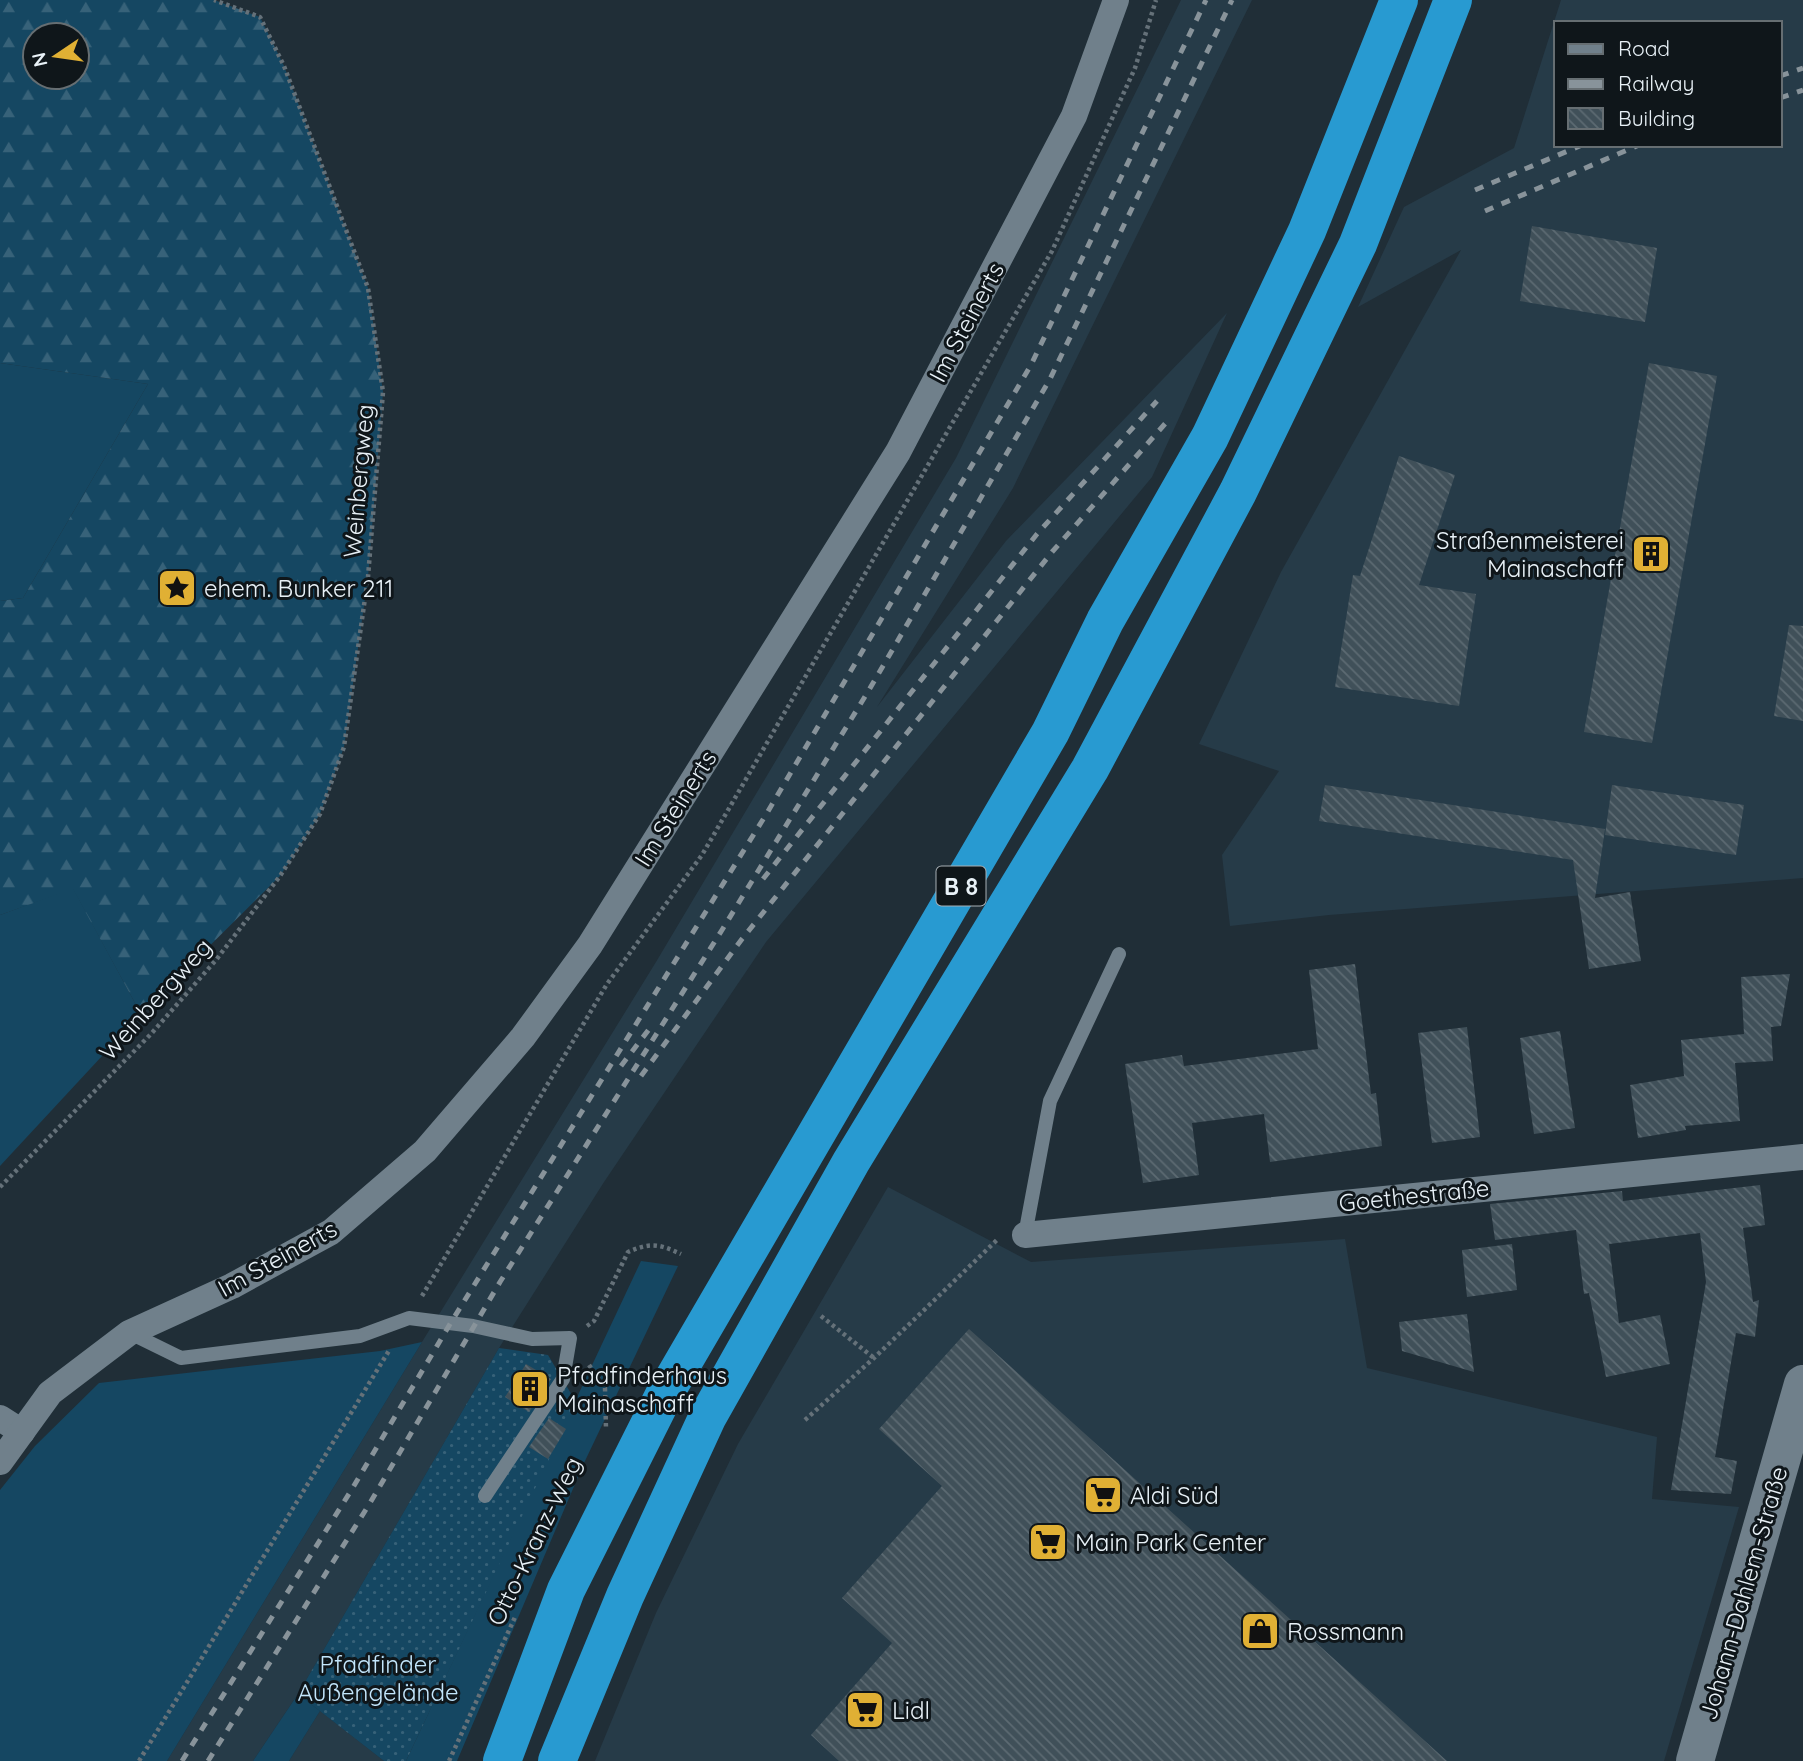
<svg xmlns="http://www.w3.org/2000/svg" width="1803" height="1761" font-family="Quicksand,sans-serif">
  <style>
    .built { fill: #263b48; fill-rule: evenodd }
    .grass { fill: #154762 }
    .forest { fill: url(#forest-firs); fill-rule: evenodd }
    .garden { fill: url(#garden-dots) }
    .building { fill: url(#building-back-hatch) }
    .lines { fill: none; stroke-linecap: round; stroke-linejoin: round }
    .path { stroke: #657179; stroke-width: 4.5; stroke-dasharray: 3.5 3.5; stroke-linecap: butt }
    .lane { stroke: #70808b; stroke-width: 14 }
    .street { stroke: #70808b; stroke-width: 26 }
    .secondary { stroke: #70808b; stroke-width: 38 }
    .highway { stroke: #289ad1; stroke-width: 38 }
    .rail { stroke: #88939a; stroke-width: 5; stroke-dasharray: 9 9; stroke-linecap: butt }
    .labels { text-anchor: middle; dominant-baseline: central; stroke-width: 6; stroke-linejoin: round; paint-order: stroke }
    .shield { fill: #0f161a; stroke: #a7afb5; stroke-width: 2 }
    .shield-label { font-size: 23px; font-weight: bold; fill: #e8f1f7 }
    .street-label { font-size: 24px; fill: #e8f1f7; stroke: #0f161a }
    .poi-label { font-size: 24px; fill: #e8f1f7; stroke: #0f161a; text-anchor: start }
    .park-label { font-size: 24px; fill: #c3e6fc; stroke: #0f161a }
  </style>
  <defs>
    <pattern id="forest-firs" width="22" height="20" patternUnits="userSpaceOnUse" patternTransform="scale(1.75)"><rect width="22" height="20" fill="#154762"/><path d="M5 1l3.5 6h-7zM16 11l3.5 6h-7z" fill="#376279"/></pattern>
    <pattern id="garden-dots" width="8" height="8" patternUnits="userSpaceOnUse" patternTransform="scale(1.75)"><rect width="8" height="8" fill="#154762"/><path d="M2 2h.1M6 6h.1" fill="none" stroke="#376279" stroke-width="1.8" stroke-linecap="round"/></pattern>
    <pattern id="building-back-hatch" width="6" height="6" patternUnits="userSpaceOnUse" patternTransform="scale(1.75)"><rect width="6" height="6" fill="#405059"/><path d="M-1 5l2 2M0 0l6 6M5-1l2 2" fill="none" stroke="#5c6a72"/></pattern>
  </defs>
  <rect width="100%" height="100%" fill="#202e37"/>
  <g class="built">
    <path d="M1181,0h71l-239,488 -136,219 129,-166 221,-228 -75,164 -386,465 -162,240 -105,166 -201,346 -45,67h-86l255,-419 234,-380 300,-504z"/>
    <path d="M1561,0h242v878l-474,37 -99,11 -8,-71 57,-84 -80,-27 82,-172 180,-322 -103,57 46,-100 110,-59zM1556,23h224v122h-224z"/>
    <path d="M888,1187l143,75 314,-23 22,129 290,69 -5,62 87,8 -75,254h-1069l61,-148 82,-169z"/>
    <path d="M320,1711l64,50h-95z"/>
  </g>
  <g class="grass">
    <path d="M0,363l148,21 -125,214 -23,3z"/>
    <path d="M73,888l68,126 -141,152v-251z"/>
    <path d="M641,1261l37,5 -94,197 -127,298h-51z"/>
    <path d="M422,1342l-255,419h-167v-271l35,-44 64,-63 281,-32z"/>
    <path d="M298,1694l22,17 -31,50h-36z"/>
  </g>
  <path class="forest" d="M0,0h214l46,17 24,49 84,222 15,104 -15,185 -24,170 -24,67 -40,62 -139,138 -68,-125 -73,26v-314l23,-3 125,-214 -148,-21zM35,35h42v42h-42z"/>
  <path class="garden" d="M499,1348l49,7 28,47 -170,359h-22l-86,-67z"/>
  <g class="building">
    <path d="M1532,226l125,22 -12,74 -125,-21z"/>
    <path d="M1649,363l68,13 -65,367 -68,-11z"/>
    <path d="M1399,456l56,19 -36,110 57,9 -17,112 -124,-19 18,-112 7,1z"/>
    <path d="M1789,625l14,1v95l-29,-5z"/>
    <path d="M1325,785l280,44 -10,69 35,-6 11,69 -52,8 -16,-109 -254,-39z"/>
    <path d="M1612,785l132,20 -8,50 -131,-20z"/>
    <path d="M1355,964l16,130 5,-1 6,53 -112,16 -6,-48 -72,9 7,52 -56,8 -18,-119 57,-9 2,11 134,-17 -9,-79z"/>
    <path d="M1790,974l-9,52 -10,1 2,34 -38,2 5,58 -55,5 1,4 -48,8 -8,-53 54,-9 -3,-36 63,-6 -3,-57z"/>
    <path d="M1467,1027l13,110 -48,6 -14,-110z"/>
    <path d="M1560,1031l15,97 -41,6 -14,-96z"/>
    <path d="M1760,1185l5,40 -22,3 10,74 6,-2 -4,37 -19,-4 -21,124 22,4 -6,33 -60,-4 35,-208 -6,-49 -91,11 10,79 41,-8 10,49 -64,13 -17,-84 -5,1 -8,-64 -81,10 -5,-36 132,-13 1,10z"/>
    <path d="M1512,1244l5,46 -50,7 -5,-47z"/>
    <path d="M1467,1314l7,58 -72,-21 -3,-29z"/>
    <path d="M969,1329l478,432h-608l-28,-26 81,-92 -50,-45 100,-112 -63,-57z"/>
    <path d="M526,1364l25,15 -22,33 -24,-15z"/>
    <path d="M549,1418l17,11 -18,30 -19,-12z"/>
  </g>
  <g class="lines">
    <g class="path">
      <path d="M0,1187l151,-153 65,-74 64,-84 40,-62 24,-67 24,-170 15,-185 -15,-104 -84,-222 -24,-49 -46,-17"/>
      <path d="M422,1296l185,-312 95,-129 350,-604 83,-183 21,-68"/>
      <path d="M821,1316l53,42"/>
      <path d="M587,1326l7,-5 34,-69c23,-10 31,-8 53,2"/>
      <path d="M589,1365l16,23 1,41"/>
      <path d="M805,1420l69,-62 124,-119"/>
      <path d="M139,1761l251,-412"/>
      <path d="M449,1761l67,-146"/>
    </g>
    <g class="lane">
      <path d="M1025,1235l25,-134 69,-147"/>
      <path d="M130,1333l51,25 179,-22 49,-18 64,8 59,13 38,-1 -7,41 -78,117"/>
    </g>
    <g class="street">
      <path d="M1025,1235l778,-78"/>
      <path d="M0,1418l22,14"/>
      <path d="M0,1462l50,-69 79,-60 103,-47 99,-54 94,-81 98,-114 67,-92 308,-493 176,-336 42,-116"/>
    </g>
    <path class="secondary" d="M1695,1761l108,-377"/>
    <g class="highway">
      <path d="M502,1761l64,-171 98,-195 386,-662 55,-112 105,-184 97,-206 92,-231"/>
      <path d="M557,1761l68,-165 82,-178 144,-256 239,-393 148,-277 120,-248 95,-244"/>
    </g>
    <g class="rail">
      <path d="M1780,76l23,-8"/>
      <path d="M1780,98l23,-8"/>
      <path d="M1475,190l107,-45"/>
      <path d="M1485,211l154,-66"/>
      <path d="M763,879l274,-345 120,-133"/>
      <path d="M621,1066l32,-42"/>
      <path d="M641,1076l101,-137 310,-387 119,-135"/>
      <path d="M182,1761l170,-272 98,-165 317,-511 264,-448 175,-365"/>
      <path d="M208,1761l162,-258 130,-221 222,-352 147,-240 181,-311 182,-379"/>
    </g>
  </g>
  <defs>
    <symbol id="building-square" viewBox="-11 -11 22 22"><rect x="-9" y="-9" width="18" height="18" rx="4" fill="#e0b034" stroke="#0f161a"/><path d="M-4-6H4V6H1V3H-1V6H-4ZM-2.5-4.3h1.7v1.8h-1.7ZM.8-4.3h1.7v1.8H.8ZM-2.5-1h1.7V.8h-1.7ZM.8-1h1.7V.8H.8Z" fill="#111"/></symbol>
    <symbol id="sight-square" viewBox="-11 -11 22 22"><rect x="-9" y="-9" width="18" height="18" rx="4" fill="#e0b034" stroke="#0f161a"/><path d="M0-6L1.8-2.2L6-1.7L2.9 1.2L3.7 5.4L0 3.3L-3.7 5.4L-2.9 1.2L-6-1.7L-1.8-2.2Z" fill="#111"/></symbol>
    <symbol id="supermarket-square" viewBox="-11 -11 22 22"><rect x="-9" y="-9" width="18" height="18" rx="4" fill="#e0b034" stroke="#0f161a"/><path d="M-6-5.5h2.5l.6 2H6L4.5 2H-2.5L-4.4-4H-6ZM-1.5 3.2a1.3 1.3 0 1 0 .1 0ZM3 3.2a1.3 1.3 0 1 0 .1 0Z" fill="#111"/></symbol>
    <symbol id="shop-square" viewBox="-11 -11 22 22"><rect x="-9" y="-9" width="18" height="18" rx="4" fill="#e0b034" stroke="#0f161a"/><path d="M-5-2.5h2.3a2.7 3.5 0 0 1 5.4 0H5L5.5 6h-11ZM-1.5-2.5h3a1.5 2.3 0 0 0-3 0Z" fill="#111"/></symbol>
  </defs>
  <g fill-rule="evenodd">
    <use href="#building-square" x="1629" y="532" width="44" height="44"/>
    <use href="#sight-square" x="155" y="566" width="44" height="44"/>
    <use href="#building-square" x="508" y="1367" width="44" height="44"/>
    <use href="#supermarket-square" x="1081" y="1473" width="44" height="44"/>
    <use href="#supermarket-square" x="1026" y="1520" width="44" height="44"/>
    <use href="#shop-square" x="1238" y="1609" width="44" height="44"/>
    <use href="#supermarket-square" x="843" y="1688" width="44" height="44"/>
  </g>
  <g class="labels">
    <rect class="shield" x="936.5" y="866.5" width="49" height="39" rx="5"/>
    <g class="shield-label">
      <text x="961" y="886">B 8</text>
    </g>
    <g class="street-label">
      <text transform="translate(966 322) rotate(-62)">Im Steinerts</text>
      <text transform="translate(358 481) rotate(-85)">Weinbergweg</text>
      <text transform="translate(675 808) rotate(-58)">Im Steinerts</text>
      <text transform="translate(155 999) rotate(-48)">Weinbergweg</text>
      <text transform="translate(1414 1195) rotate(-6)">Goethestraße</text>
      <text transform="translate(277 1258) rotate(-29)">Im Steinerts</text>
      <text transform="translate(534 1541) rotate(-64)">Otto-Kranz-Weg</text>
      <text transform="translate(1743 1593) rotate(-74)">Johann-Dahlem-Straße</text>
    </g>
    <g class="poi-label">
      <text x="1624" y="540" text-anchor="end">Straßenmeisterei<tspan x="1624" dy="28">Mainaschaff</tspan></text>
      <text x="204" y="588">ehem. Bunker 211</text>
      <text x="557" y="1375">Pfadfinderhaus<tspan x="557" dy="28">Mainaschaff</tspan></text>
      <text x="1130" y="1495">Aldi Süd</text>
      <text x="1075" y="1542">Main Park Center</text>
      <text x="1287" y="1631">Rossmann</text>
      <text x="892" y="1710">Lidl</text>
    </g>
    <g class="park-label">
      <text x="378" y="1664">Pfadfinder<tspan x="378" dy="28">Außengelände</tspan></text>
    </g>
  </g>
  <rect x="1554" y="21" width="228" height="126" fill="#0f161a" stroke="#666e72" stroke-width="2"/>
  <rect x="1568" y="44" width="35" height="10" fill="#70808b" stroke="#666e72" stroke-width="2"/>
  <text x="1618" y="56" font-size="21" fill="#e8f1f7">Road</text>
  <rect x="1568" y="79" width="35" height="10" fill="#88939a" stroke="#666e72" stroke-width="2"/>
  <text x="1618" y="91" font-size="21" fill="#e8f1f7">Railway</text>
  <rect x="1568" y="108" width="35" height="21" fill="url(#building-back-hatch)" stroke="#666e72" stroke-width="2"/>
  <text x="1618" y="126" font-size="21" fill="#e8f1f7">Building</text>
  <g transform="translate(56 56) rotate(257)"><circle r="33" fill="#0f161a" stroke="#666e72" stroke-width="2"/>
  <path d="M0-5L12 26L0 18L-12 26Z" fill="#e0b034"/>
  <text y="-10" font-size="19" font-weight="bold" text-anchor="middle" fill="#e8f1f7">N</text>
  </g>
</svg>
